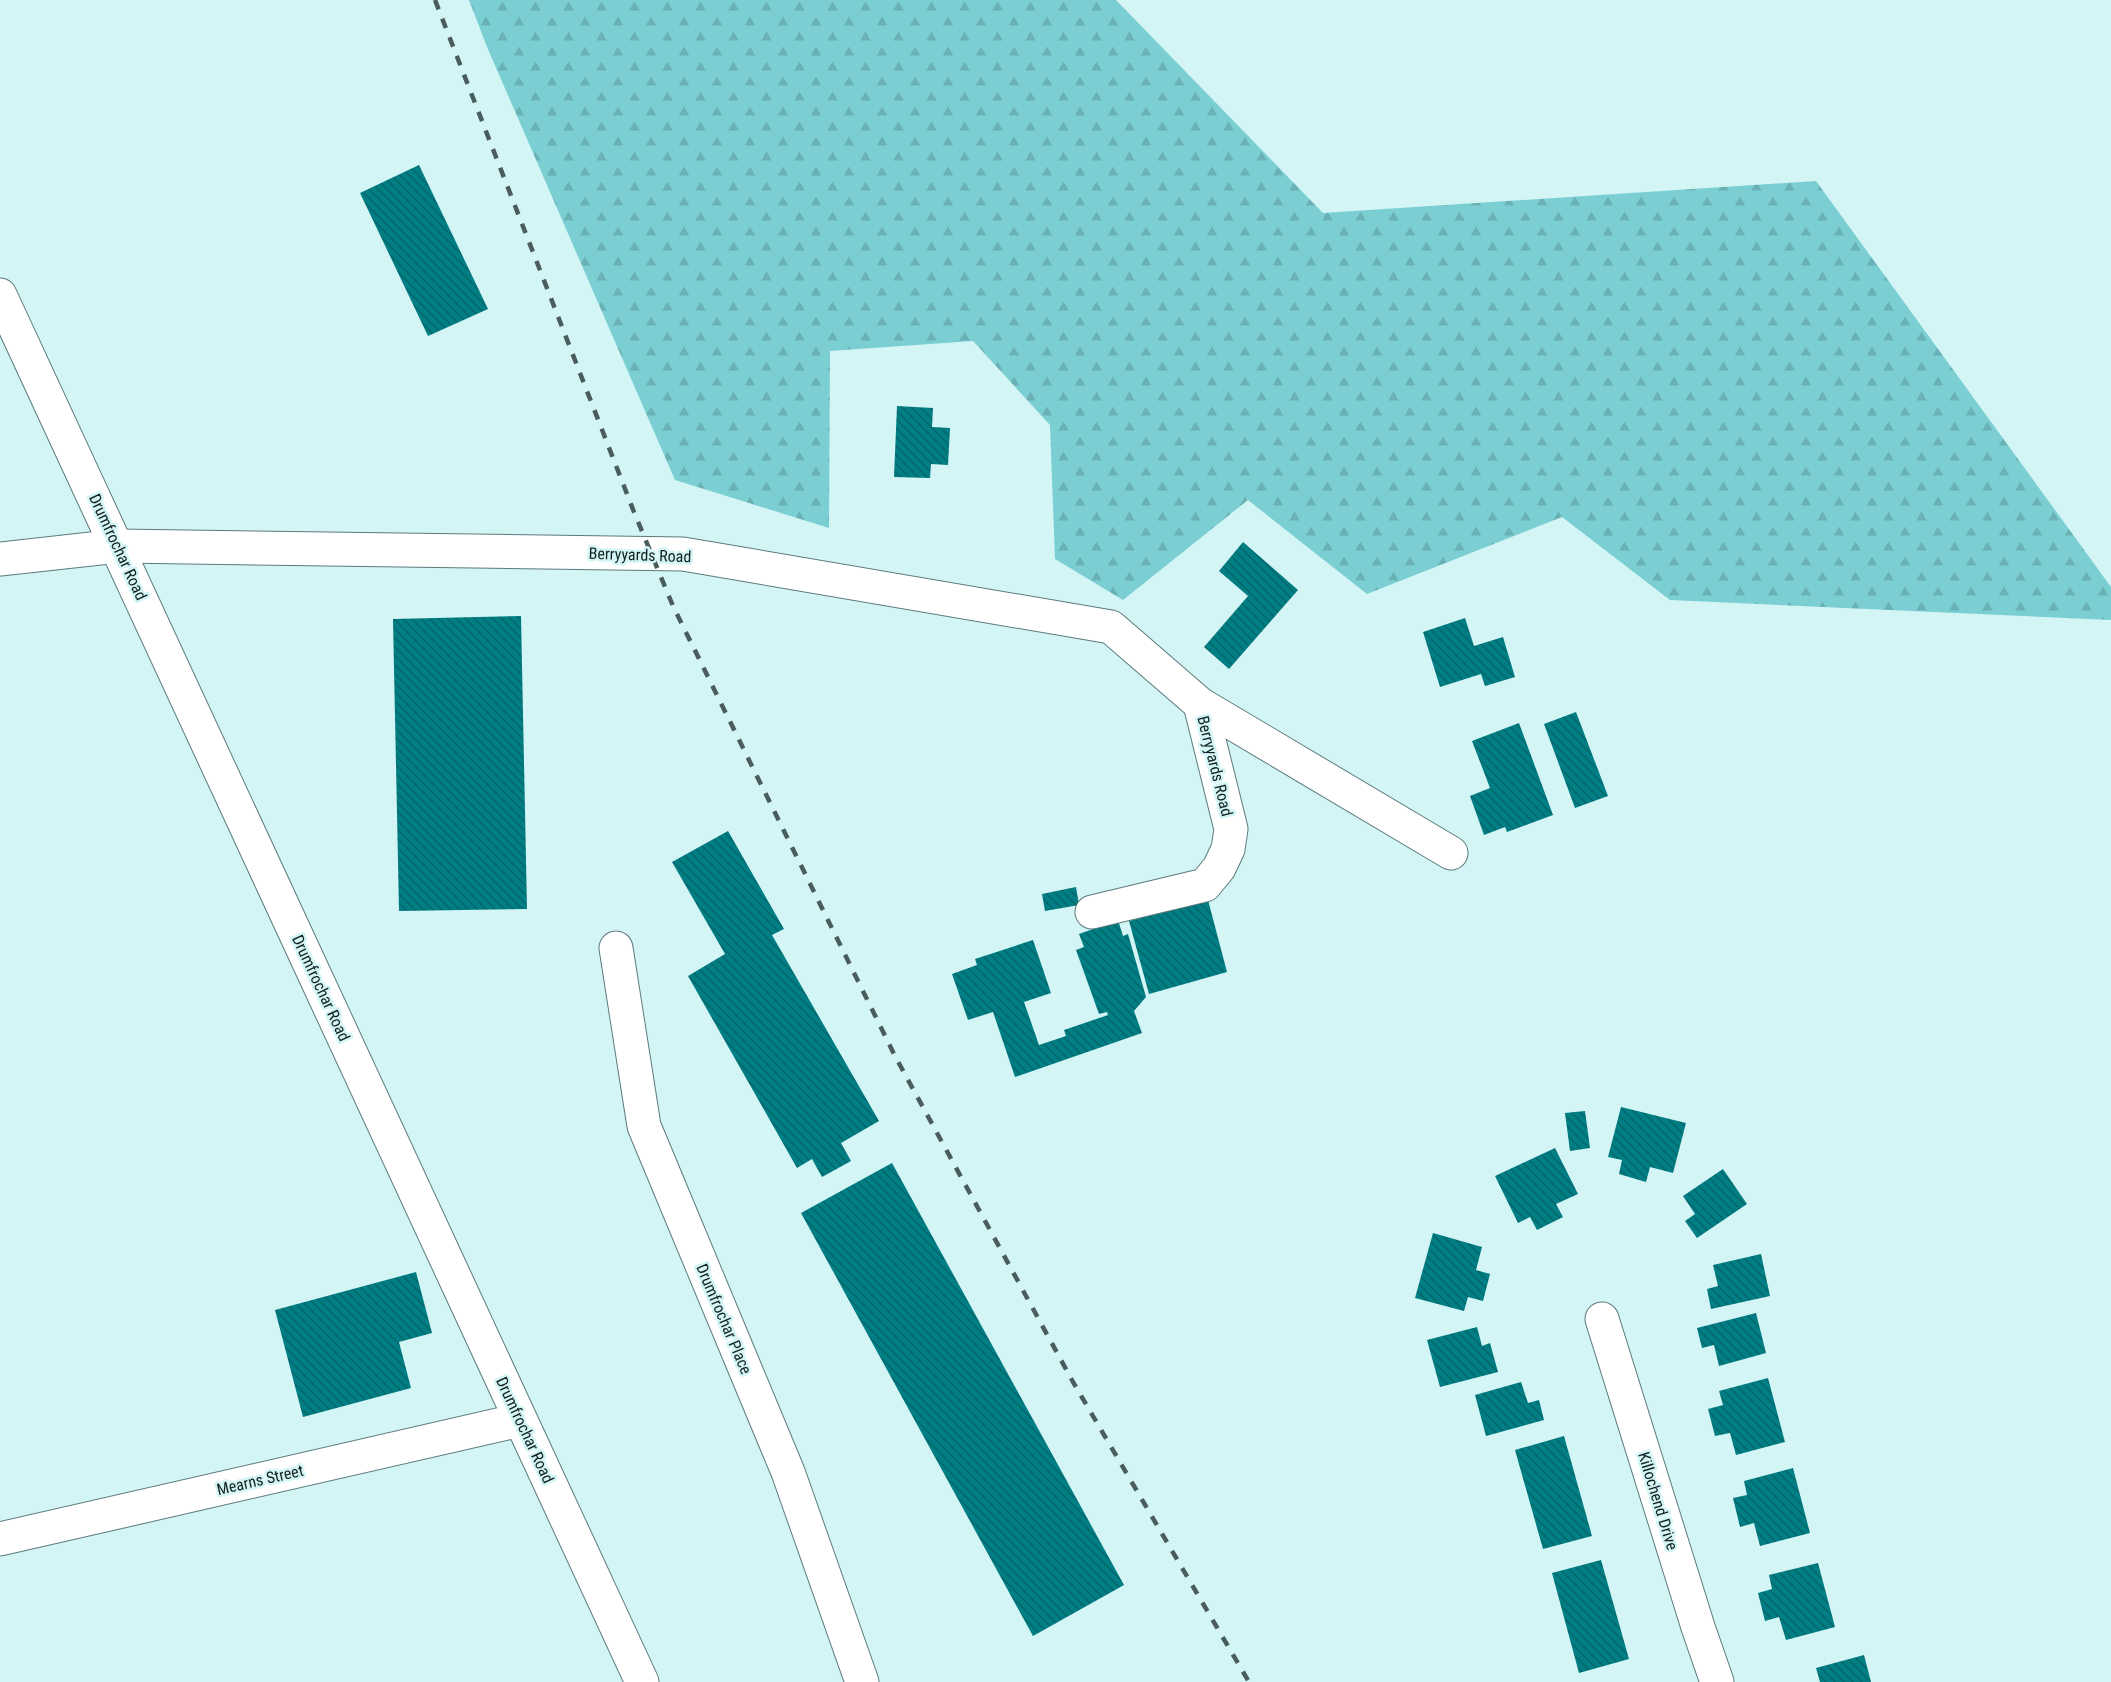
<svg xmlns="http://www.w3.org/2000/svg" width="2111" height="1682" font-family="'Roboto Condensed',sans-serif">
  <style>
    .forest { fill: url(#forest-firs) }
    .building { fill: url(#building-back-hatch) }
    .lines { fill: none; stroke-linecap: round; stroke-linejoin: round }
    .minor-casing { stroke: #5c7a7c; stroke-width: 35 }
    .major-casing { stroke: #5c7a7c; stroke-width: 35 }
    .minor { stroke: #fff; stroke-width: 33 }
    .major { stroke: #fff; stroke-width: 33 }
    .rail { stroke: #4a5c5d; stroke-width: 4.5; stroke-dasharray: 10 10; stroke-linecap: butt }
    .labels { text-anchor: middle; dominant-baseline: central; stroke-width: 5; stroke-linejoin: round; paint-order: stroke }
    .street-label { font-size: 16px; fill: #142021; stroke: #d3f5f6 }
  </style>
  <defs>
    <pattern id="forest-firs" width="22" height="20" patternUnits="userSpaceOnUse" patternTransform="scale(1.5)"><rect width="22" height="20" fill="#7bcfd3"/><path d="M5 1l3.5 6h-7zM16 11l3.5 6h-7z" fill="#69b1b5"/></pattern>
    <pattern id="building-back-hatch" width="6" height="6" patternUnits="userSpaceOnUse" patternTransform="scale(1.5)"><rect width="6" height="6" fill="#017e83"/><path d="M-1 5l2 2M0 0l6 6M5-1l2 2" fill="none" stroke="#02676b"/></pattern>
  </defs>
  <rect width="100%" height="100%" fill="#d3f5f6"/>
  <path class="forest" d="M469,0h647l207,213 493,-32 295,406v33l-441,-20 -108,-83 -195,77 -119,-94 -125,100 -68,-41 -5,-134 -77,-84 -143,10 -1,177 -154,-48 -188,-433z"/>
  <g class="building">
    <path d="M419,165l69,144 -60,27 -68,-143z"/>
    <path d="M897,406l36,2 -1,19 18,1 -2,37 -17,-1 -1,14 -36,-1z"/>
    <path d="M1243,542l55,48 -69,79 -25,-22 44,-51 -29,-25z"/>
    <path d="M521,616l6,293 -128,2 -6,-292z"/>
    <path d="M1465,618l9,28 29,-9 12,40 -30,9 -4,-12 -41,13 -17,-55z"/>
    <path d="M1576,712l32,84 -33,12 -31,-84z"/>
    <path d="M1519,723l34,92 -46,17 -2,-5 -21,8 -14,-39 20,-8 -18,-47z"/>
    <path d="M728,831l56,98 -12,6 107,186 -38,22 10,18 -29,16 -10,-18 -15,9 -109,-192 37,-22 -53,-92z"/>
    <path d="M1076,887l3,18 -34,6 -3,-17z"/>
    <path d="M1208,900l19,72 -78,22 -20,-73z"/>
    <path d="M1118,920l5,16 5,-2 18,63 -12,14 8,22 -127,44 -22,-65 -25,8 -16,-46 25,-9 -2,-6 58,-19 18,53 -27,9 15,43 27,-9 -2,-6 44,-15 -1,-3 -8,2 -23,-64 8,-3 -5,-13z"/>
    <path d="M1621,1107l65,16 -13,50 -23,-6 -4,15 -27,-8 3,-14 -14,-3z"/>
    <path d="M1585,1111l5,37 -20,3 -5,-38z"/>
    <path d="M1555,1148l23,46 -22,10 7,13 -26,13 -7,-13 -12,6 -23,-47z"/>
    <path d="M892,1163l232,422 -91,51 -232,-423z"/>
    <path d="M1723,1169l24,35 -50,34 -12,-17 10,-7 -12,-18z"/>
    <path d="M1433,1233l49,14 -6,23 14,4 -7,27 -15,-4 -4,14 -49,-13z"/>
    <path d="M1761,1254l9,42 -59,13 -4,-20 11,-3 -5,-21z"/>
    <path d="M416,1272l16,61 -33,9 12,46 -108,29 -28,-107z"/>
    <path d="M1756,1313l10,40 -47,13 -5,-21 -12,3 -5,-20z"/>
    <path d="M1477,1327l5,19 8,-3 8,29 -58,15 -13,-47z"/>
    <path d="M1768,1378l17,64 -49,13 -6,-22 -15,3 -7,-27 15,-4 -4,-14z"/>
    <path d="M1521,1382l7,21 11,-3 5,20 -58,16 -11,-41z"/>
    <path d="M1564,1436l28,100 -49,13 -28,-99z"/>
    <path d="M1793,1468l17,65 -50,13 -6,-23 -14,4 -7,-29 14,-3 -3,-14z"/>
    <path d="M1601,1560l28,99 -50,14 -27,-100z"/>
    <path d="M1818,1563l17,64 -49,13 -7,-23 -14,4 -7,-28 14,-4 -3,-14z"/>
    <path d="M1864,1655l7,27h-51l-4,-14z"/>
  </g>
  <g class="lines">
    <defs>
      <g id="minor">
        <path d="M0,559l118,-13 565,8 428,73 89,77 251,149"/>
        <path d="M1092,912l113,-27 14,-17 9,-19 3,-20 -31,-125"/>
        <path d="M616,948l28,178 144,346 74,210"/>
        <path d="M1602,1319l96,308 19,55"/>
        <path d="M0,1539l520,-119"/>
      </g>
      <path id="major" d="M0,295l642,1387"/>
    </defs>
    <use href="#minor" class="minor-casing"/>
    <use href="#major" class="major-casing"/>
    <use href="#minor" class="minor"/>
    <use href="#major" class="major"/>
    <path class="rail" d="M435,0l199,512 39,94 222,450 178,326 176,300"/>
  </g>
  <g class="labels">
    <g class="street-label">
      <text transform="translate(118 547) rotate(65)">Drumfrochar Road</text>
      <text transform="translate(640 555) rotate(2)">Berryyards Road</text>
      <text transform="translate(1215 766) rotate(76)">Berryyards Road</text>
      <text transform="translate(321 988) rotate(65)">Drumfrochar Road</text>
      <text transform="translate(724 1319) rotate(67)">Drumfrochar Place</text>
      <text transform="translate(525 1430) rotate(65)">Drumfrochar Road</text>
      <text transform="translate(260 1480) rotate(-13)">Mearns Street</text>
      <text transform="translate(1658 1501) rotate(73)">Killochend Drive</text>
    </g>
  </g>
</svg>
